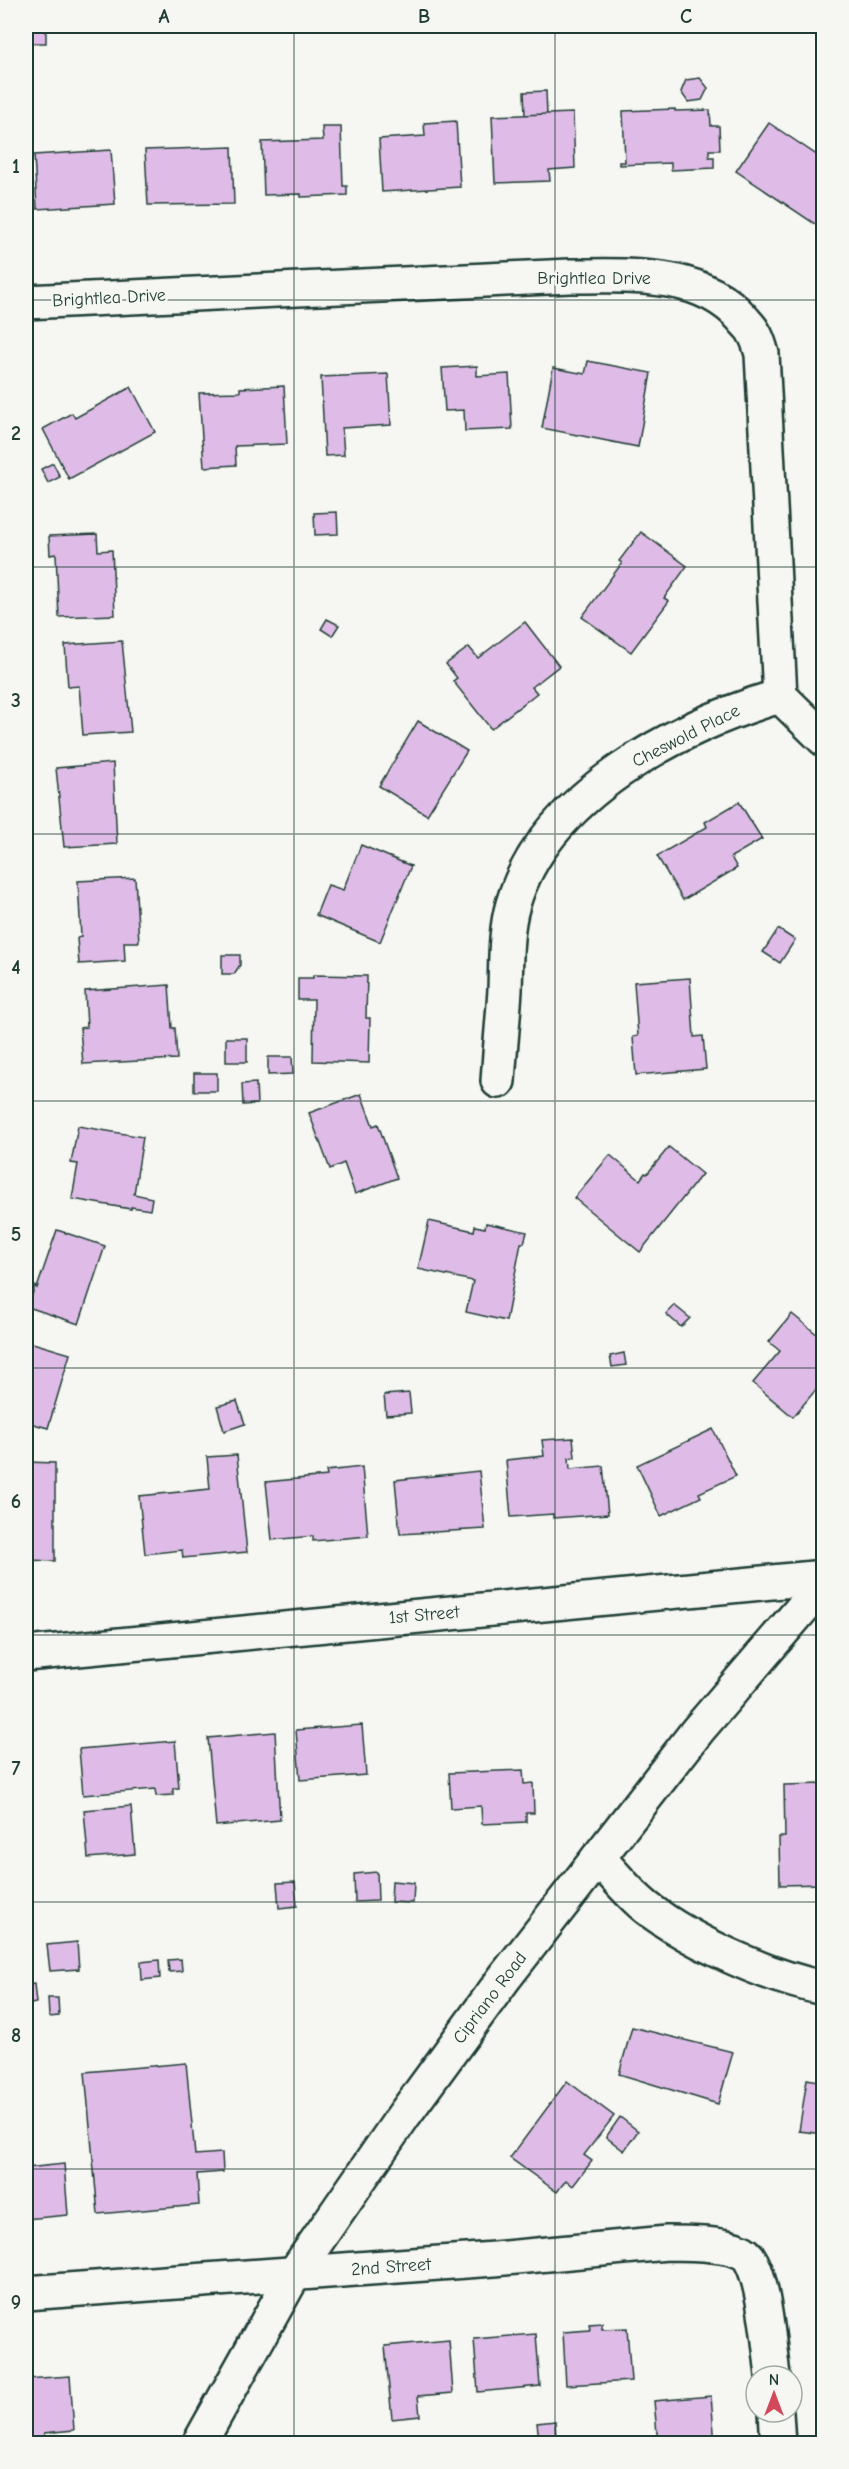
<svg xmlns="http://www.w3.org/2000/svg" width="849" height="2469" font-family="'Comic Neue',sans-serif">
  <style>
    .building { fill: #dfbce7; stroke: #1f3d34; stroke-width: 1.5 }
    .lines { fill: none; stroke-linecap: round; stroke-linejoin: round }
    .street-casing { stroke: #1f3d34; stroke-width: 38 }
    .secondary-casing { stroke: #1f3d34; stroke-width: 38 }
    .street { stroke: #f6f6f2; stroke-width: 33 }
    .secondary { stroke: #f6f6f2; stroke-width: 33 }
    .grid { fill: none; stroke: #1f3d34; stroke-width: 1.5; stroke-opacity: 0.55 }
    .labels { text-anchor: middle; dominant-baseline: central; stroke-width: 5; stroke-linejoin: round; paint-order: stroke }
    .street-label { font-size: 18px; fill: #1f3d34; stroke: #f6f6f2 }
    .neatline { fill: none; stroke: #1f3d34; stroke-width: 2 }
    .grid-label { font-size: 20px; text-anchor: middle; font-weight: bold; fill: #1f3d34 }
  </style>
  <rect width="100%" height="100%" fill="#f6f6f2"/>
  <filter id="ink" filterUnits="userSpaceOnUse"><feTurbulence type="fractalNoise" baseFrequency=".0167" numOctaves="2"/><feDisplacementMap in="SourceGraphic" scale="12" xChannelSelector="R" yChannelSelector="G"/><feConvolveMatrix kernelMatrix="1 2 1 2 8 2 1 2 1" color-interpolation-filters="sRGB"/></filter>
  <g filter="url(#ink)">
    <g class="building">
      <rect x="26" y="26" width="20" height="17"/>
      <path d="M700,78l8,10 -6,12 -14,2 -7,-10 5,-12z"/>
      <path d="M546,91l1,24h-22l-1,-23z"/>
      <path d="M675,109v2l35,-1 1,16h8l1,24h-11v7h5v11l-43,2v-7l-52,2v-3h6l-2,-51z"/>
      <path d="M573,113l2,55 -26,2 1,11 -55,2 -3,-67z"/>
      <path d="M456,121l4,66 -78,5 -3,-53 46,-3 -1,-13z"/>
      <path d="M769,123l55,37v70l-88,-59z"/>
      <path d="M322,127h19l2,59h4v9l-46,2v-3l-37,1 -2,-53 61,-2z"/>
      <path d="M232,147l2,57 -86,1 -3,-55z"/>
      <path d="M111,150l4,54 -78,5 -3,-54z"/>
      <path d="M588,361l63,12 -13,74 -96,-19 11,-60 32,6z"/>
      <path d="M477,366v10l32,-2 3,55 -47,2 -1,-21 -19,1 -3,-43z"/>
      <path d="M388,374l3,51 -49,3 2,27 -19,1 -4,-79z"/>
      <path d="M284,386l3,58 -52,2 1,19 -32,2 -5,-74 41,-1v-4z"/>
      <path d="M131,387l24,45 -86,47 -26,-50 29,-16 3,5z"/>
      <path d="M53,463l7,14 -12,6 -7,-14z"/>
      <path d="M337,512l1,22 -23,1 -1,-22z"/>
      <path d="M641,532l46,34 -23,32 5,3 -38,51 -49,-35 40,-54 -3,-2z"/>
      <path d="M97,534l1,17 14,-1 3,65 -56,2 -3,-63 -6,1 -1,-19z"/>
      <path d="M327,619l12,6 -7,11 -11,-7z"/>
      <path d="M525,622l34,44 -27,21 5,6 -46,36 -38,-48 4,-3 -11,-14 23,-17 9,11z"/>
      <path d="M122,641l9,91 -48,3 -4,-49 -11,1 -3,-42z"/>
      <path d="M418,721l49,30 -40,64 -48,-29z"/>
      <path d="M113,763l4,81 -53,3 -8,-79z"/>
      <path d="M739,802l23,37 -31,18 6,11 -54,32 -26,-44 50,-29 -2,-5z"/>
      <path d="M361,845l50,21 -31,76 -64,-27 12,-30 15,5z"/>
      <path d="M135,878l4,64h-15l1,19 -46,3 -2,-26 4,-1 -3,-56z"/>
      <path d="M778,929l17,11 -15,23 -17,-11z"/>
      <path d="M222,955h18v10l-6,9h-12z"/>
      <path d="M313,975l54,1 -1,42h4l-1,45 -56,-2 1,-61h-16v-22h15z"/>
      <path d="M690,978l4,59 9,-1 3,33 -70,6 -3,-38 5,-1 -4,-54z"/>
      <path d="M169,985l3,43h3l2,31 -94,5 -3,-36 7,-1 -2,-36z"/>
      <rect x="226" y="1038" width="21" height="24"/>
      <path d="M268,1057h24l1,17 -25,1z"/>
      <rect x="194" y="1073" width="23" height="18"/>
      <path d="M256,1083l1,21 -14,1 -1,-21z"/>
      <path d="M361,1094l12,32 5,-2 19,54 -42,16 -11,-31 -14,6 -21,-56z"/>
      <path d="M78,1126l65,11 -9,57 18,4 -2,12 -19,-3v2l-59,-10 6,-35 -7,-1z"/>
      <path d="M669,1147l33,27 -62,78 -66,-54 36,-43 30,25 5,-7 2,1z"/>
      <path d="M429,1221l45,10 1,-5 10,2 1,-5 41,9 -3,11h-3l-15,78 -40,-9 7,-31 -55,-12z"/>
      <path d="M57,1230l48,16 -26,78 -51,-17 7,-21 2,2z"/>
      <path d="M674,1305l16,13 -9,9 -15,-13z"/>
      <path d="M792,1314l32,26v40l-31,37 -40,-34 27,-32 -11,-9z"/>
      <path d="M26,1341l44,13 -22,74 -22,-6z"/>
      <path d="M624,1353l2,12 -14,2 -2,-11z"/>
      <path d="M409,1393l2,20 -25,2 -2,-20z"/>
      <path d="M237,1401l8,23 -21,7 -7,-25z"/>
      <path d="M713,1429l23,47 -37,17 2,4 -40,19 -24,-51z"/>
      <path d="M573,1438l2,19 -6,1 1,11 33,-3 5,48 -55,4v-4l-42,3 -5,-57 38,-4 -2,-16z"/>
      <path d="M237,1455l10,97 -64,6 -1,-8 -37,4 -6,-58 71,-7 -3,-32z"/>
      <path d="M26,1462l29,1v98l-29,-1z"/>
      <path d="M362,1467l6,69 -55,5v-5l-41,4 -6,-58 61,-6 -1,-5z"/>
      <path d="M479,1471l6,58 -85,5 -5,-54z"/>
      <path d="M362,1725l4,50 -66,5 -4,-50z"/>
      <path d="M275,1732l5,88 -64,6 -8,-88z"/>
      <path d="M175,1741l4,47h-6v7l-17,1 -1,-7 -72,6 -4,-46z"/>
      <path d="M523,1770l1,14 9,-1 1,30h-8v9l-44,2 -1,-18 -30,2 -2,-35z"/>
      <path d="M824,1784v100l-44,1 -1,-48h6l-1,-52z"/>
      <path d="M131,1806l4,48 -47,4 -4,-48z"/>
      <path d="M377,1872l1,29 -23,1 -1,-28z"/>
      <path d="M392,1881l22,2 -1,20 -22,-1z"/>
      <path d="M295,1882l2,24 -18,2 -2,-25z"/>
      <path d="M77,1942l2,27 -29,2 -3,-26z"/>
      <path d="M181,1959l1,12 -13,1 -1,-12z"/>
      <path d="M159,1960l1,18 -18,2 -1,-18z"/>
      <path d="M34,1984l2,19 -10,2v-20z"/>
      <path d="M48,1998h10l1,18 -10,1z"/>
      <path d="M632,2027l101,25 -15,52 -99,-30z"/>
      <path d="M186,2063l9,92 27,-2 1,19 -26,2 2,31 -101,9 -13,-142z"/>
      <path d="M807,2079l17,3v52l-25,-3z"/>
      <path d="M567,2081l47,35 -30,39 8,6 -19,25 -7,-6 -9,12 -47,-34z"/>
      <path d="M620,2117l18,14 -14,20 -18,-14z"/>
      <path d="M64,2164l4,51 -42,4v-51z"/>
      <path d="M602,2323v6l25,-1 4,53 -65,4 -3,-53 27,-2 -1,-6z"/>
      <path d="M536,2334l4,52 -62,6 -4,-53z"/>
      <path d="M449,2340l4,53 -35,3 2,20 -28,3 -7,-73z"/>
      <path d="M70,2376l4,54 -30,3 1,11h-19v-65z"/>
      <path d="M711,2396l4,48h-57l-4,-43z"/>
      <path d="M555,2421l1,16 -17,2 -2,-16z"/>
    </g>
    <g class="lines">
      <defs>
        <g id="street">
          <path d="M26,302l544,-26c59,0 131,-6 173,43 3,4 9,9 11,14 4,6 6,14 8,21l18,342 44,43"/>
          <path d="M498,1081c2,-30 5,-60 7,-91 1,-28 0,-59 8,-86 32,-109 165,-178 267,-208"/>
          <path d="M26,1654l798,-77"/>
          <path d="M598,1858c16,16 31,36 49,50 44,34 122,69 177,80"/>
          <path d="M26,2293l468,-34 173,-16c21,0 59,0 77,10 19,10 26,99 29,123"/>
          <path d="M776,2412l2,32"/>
        </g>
        <path id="secondary" d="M199,2444l95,-170 110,-159 101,-138 193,-247 126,-147"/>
      </defs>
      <use href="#street" class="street-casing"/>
      <use href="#secondary" class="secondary-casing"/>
      <use href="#street" class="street"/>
      <use href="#secondary" class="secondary"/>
    </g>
  </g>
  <path class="grid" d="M294,26v2418M555,26v2418M26,300h798M26,567h798M26,834h798M26,1101h798M26,1368h798M26,1635h798M26,1902h798M26,2169h798"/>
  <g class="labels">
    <g class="street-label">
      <text x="594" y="278">Brightlea Drive</text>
      <text transform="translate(109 298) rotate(-3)">Brightlea Drive</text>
      <text transform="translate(686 736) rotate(-27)">Cheswold Place</text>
      <text transform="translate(424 1615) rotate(-5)">1st Street</text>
      <text transform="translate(490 1998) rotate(-53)">Cipriano Road</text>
      <text transform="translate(391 2267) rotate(-4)">2nd Street</text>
    </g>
  </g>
  <rect width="849" height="2469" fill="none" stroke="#f6f6f2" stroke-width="66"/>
  <g transform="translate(774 2394)"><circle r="28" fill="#f6f6f2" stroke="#a0aca6" stroke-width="1.5"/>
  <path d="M0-4.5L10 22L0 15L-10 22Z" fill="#d1495b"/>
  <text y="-9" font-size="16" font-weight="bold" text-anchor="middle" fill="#1f3d34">N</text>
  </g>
  <rect x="33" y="33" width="783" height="2403" class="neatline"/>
  <g class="grid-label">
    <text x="164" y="23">A</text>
    <text x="424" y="23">B</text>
    <text x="686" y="23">C</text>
    <text x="16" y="173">1</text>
    <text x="16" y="440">2</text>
    <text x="16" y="707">3</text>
    <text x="16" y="974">4</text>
    <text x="16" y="1241">5</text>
    <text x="16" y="1508">6</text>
    <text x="16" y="1775">7</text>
    <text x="16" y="2042">8</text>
    <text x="16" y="2309">9</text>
  </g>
</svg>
